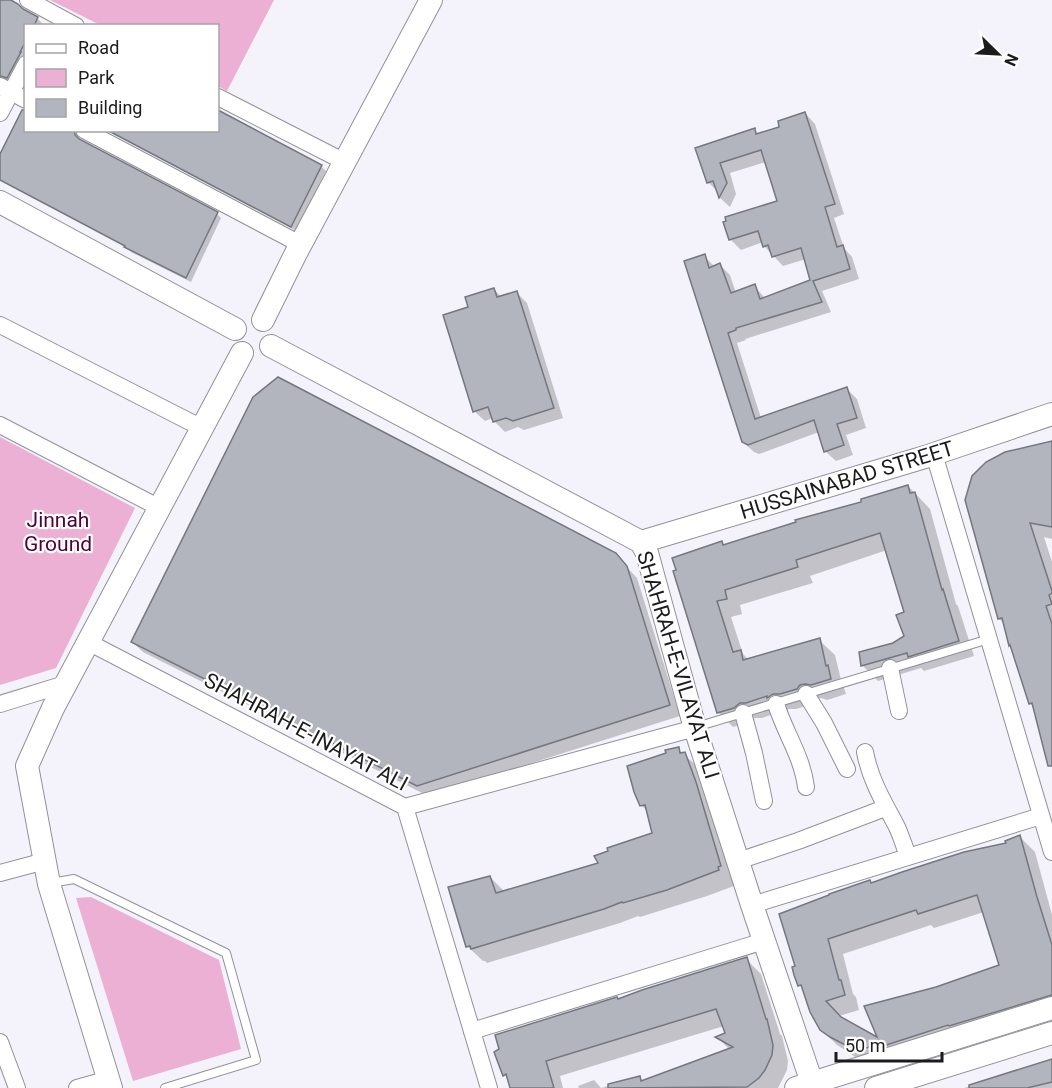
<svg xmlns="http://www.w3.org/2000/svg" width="1052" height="1088" font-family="Roboto,sans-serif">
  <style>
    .green { fill: #ecb0d4 }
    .shadow { fill: #0003; fill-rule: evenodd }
    .building { fill: #b2b5bd; stroke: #74777e; stroke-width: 1.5; fill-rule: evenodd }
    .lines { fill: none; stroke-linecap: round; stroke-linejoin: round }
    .lane-casing { stroke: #929199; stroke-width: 10 }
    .street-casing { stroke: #929199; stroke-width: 18 }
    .secondary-casing { stroke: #929199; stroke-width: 24 }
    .lane { stroke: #fff; stroke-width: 8 }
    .street { stroke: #fff; stroke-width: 16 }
    .secondary { stroke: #fff; stroke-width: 22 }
    .labels { text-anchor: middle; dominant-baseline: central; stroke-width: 4.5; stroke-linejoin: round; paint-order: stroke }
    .street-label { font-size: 21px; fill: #1b1b1e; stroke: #fff }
    .park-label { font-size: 21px; fill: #4e0039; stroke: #fff }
  </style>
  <rect width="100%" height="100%" fill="#f4f3fb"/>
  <g class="green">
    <path d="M50,0h224l-47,91 -9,-5v-60l-118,-1z"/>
    <path d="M0,437l135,71 -79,160 -56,17z"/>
    <path d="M91,897l128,63 22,89 -108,32 -57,-183z"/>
  </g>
  <g class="shadow">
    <path d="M0,0h9l13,10 15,8 5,5 -2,3h-14v29l-14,27 -7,-2 -5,1z"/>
    <path d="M218,112l103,54 5,5 -30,60 -190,-101h112z"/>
    <path d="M805,113l10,11 29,90 -10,4 10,30 8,9 7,22 -37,12 9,21 -86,27 1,1 -9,3 24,75 86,-29 10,10 9,29 -20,7 7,20 -17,6 -11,-10 -6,-19 -60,22 -5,-2 -11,-10 -39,-186 11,11 5,-2 10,10 6,18 18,-7 11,12 47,-18 -6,-21 -23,7 -19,-20 -1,-4 -22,8 -10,-10 -6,-17 54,-21 -13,-40 -36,11 6,21 -6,13 -10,-9 -1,-5 -11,-11 -11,-33 57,-19 5,5 22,-7z"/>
    <path d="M26,130h53l-1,7 1,4 138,73 4,4 -30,64 -60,-30 -4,-5 -127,-66v-24z"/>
    <path d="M494,289l7,8 16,-4 10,10 36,115 -39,12 -6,-3 -13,5 -11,-11 -1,-3 -8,3 -11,-10 -4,-103z"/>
    <path d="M1052,442v97l-8,-2 8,25v202l-17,-55 -5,-6 -18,-55 -2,-3 -5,-21 -6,-5z"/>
    <path d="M908,486l22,23 26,95 2,2 16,50 -50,15 -3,-3 -43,13 -15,-15 -3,-13 34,-9 11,-7 1,-24 -19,-63 -77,26 3,7 -73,22 2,9 -11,3 12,37 6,6 70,-20 16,15 6,25 1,2 4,12 -19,6 -6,-2 -6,2 -3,4 -16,5h-7l-5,3 -2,-1 -20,7h-7l-5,4 -17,5 -15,-15 -43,-140 46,-29 3,3 139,-43z"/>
    <path d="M621,561l16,17 43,138 -252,80 -285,-144 -11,-10z"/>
    <path d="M678,749l22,20 36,112 -3,2 1,3 -27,10 -67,21 -2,-1 -18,7 -133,40 -2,-2h-2l-16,-15 23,-69 15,15 95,-28 9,-12 45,-18 -6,-22 -7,-7z"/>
    <path d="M1020,837l15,15 17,63v98l-195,45 -20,-13 -16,-16 -17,-40 -4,-4 -4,-10 74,-93 2,2 136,-40zM984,912l17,54 -64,22 -58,53 -40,-25 20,-6 -3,-13 -3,-3 -10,-40 88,-29 3,3z"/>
    <path d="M746,959l15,15 19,60 2,2 6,25 -1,9 -9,18h-199l-1,-2 16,-6 7,8 38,-11 4,4 87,-31 -13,-13 10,-3 -3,-8 -164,50 3,12h-52l-2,-9 -5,-4 114,-75z"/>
    <path d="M1052,1061v27h-88z"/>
  </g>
  <g class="building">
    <path d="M0,0h11l7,4 5,5 15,8 -4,9h-8v15l-6,11h1l-14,26 -7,-2z"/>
    <path d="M22,110h4v20h48l1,5 4,4 139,73 -32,66 -62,-31 1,-1 -125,-66v-26z"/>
    <path d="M218,110l104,55 -31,62 -184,-97h111z"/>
    <path d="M805,112l30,92 -10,3 12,40 6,-2 7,24 -37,12 9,21 -86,26v2l-8,3 27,86 92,-32 10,31 -20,6 7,21 -20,7 -10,-32 -66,25 -6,-3 -58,-181 21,-7 4,14 11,-5 11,30 24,-9 5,15 50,-19 -9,-32 -29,9 -4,-12 -5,2 -5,-16 -29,9 -6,-18 3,-1 -1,-4 52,-16 -16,-51 -41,13 7,20 -8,15 -6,-17 -6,2 -12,-35 60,-20 1,6 23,-7 -1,-6z"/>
    <path d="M494,288l3,9 20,-6 37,117 -41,13 -7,-3 -13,4 -5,-15 -15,5 -30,-97 25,-8 -3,-10z"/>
    <path d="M278,377l338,176 11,13 43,139 -253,81 -286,-144 122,-245z"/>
    <path d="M1052,441v86l-22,-4 22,68v2l-3,2 3,9 -6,2 6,18v142h-4l-16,-63 -3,1 -19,-59 -1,1 -7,-28 -4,1 -33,-119 7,-24 14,-14 19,-10z"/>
    <path d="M908,485l2,8 5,-1 27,98 1,-1 16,52 -51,16 -1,-4 -46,13 -2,-14 34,-9 11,-7 -8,-21 8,-3 -24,-79 -84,27 2,7 -73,23 2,9 -10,2 16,51 8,-2 2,10 77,-22 6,28 2,-1 3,14 -20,6 -6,-1 -5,1 -3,4 -17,5h-7l-6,4v-2l-21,7h-6l-6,5 -17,5 -44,-142 3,-1 -4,-12 50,-17 1,4 73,-23 -1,-2 66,-18v-3z"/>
    <path d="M679,747l1,6 5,-1 11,30 25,84 -3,1 1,3 -52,20 -44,13 -1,-1 -18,7 -133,40 -1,-3 -4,1 -18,-60 42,-11 6,17 102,-30 -4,-7 14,-5 -1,-3 45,-15 -7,-28 -5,1 -6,-14 -7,-26 39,-13 -1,-3z"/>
    <path d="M1020,835l17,62 15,48v50l-103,31 -1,-1 -68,22 -1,-3 -13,4 -17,-1 -19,-10 -10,-7 -10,-18 -9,-27 -3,1 -4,-11 -2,-8 3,-1 -16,-52 50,-19v-1l41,-14 1,3 31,-11 62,-20 42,-9 -1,-2zM977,895l22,70 -63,22 -72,19 13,31 -36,-20 -15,-16 19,-6 -4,-15h-2l-11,-41 88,-29 2,4z"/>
    <path d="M747,957l19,62h1l6,26 -1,10 -7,15 -6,8 -12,9 -139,1v-4l32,-8 1,5 92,-34 -18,-10 10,-4 -9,-24 -170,52 8,27h-44l-4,-14 -3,2 -9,-24 5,-3 -4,-14 122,-38 1,2 24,-9z"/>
    <path d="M1052,1059v23l-25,6h-58v-3z"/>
  </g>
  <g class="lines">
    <defs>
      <g id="lane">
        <path d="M696,727l293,-88"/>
        <path d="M51,883l23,-4 152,74 30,107 -91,28"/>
      </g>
      <g id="street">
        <path d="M28,0l48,26"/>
        <path d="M0,86l26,14"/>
        <path d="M218,97l127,65"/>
        <path d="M0,113l26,-49"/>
        <path d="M84,130l216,114"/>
        <path d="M0,325l202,103"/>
        <path d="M0,425l160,83"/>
        <path d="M934,454l118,398"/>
        <path d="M88,642l317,165 84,281"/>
        <path d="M890,668l9,43"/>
        <path d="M806,694l18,29 23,46"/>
        <path d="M0,704l65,-20"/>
        <path d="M776,704c9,29 26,52 30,83"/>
        <path d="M743,713l11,40 10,48"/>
        <path d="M865,752c5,27 18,49 31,73 5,10 8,21 12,31"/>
        <path d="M405,807l290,-79"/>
        <path d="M738,861l60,-20 87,-33"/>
        <path d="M0,873l45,-12"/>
        <path d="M752,905l289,-89"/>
        <path d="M472,1031l292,-90"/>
        <path d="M0,1042l17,46"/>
        <path d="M77,1088l32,-9"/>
      </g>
      <g id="secondary">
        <path d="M0,202l235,127"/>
        <path d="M263,320l33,-67 135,-253"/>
        <path d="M271,346l370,196 6,11 48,175 57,177 60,178"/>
        <path d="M641,542l284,-85 127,-43"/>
        <path d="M111,1088l-62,-204 -22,-118 26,-58 189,-355"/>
        <path d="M796,1088l256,-80"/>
        <path d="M876,1088l176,-55"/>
      </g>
    </defs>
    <use href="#lane" class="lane-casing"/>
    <use href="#street" class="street-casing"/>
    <use href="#secondary" class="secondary-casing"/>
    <use href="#lane" class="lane"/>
    <use href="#street" class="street"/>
    <use href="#secondary" class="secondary"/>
  </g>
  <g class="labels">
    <g class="street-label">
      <text transform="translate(847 480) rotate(-17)">HUSSAINABAD STREET</text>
      <text transform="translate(678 665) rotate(73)">SHAHRAH-E-VILAYAT ALI</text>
      <text transform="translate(306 732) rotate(28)">SHAHRAH-E-INAYAT ALI</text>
    </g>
    <g class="park-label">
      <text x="58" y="520">Jinnah<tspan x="58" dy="24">Ground</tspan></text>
    </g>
  </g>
  <rect x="24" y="24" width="195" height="108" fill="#ffffff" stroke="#a4a4a5" stroke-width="1.5"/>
  <rect x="36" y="44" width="30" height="9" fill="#ffffff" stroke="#a4a4a5" stroke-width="1.5"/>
  <text x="78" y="54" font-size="18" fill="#1b1b1e">Road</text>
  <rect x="36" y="69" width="30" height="18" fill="#ecb0d4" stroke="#a4a4a5" stroke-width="1.5"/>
  <text x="78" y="84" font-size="18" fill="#1b1b1e">Park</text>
  <rect x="36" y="99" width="30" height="18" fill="#b2b5bd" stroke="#a4a4a5" stroke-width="1.5"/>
  <text x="78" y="114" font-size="18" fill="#1b1b1e">Building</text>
  <g transform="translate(998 54) rotate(114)" stroke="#ffffff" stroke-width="4.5" paint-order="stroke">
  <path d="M0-4.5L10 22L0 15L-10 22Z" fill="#1b1b1e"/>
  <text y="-9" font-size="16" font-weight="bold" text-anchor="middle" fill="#1b1b1e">N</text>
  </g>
  <path d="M836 1052v9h106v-9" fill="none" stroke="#1b1b1e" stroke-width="3"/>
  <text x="845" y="1052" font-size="18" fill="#1b1b1e" stroke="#ffffff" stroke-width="4.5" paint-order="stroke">50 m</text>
</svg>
